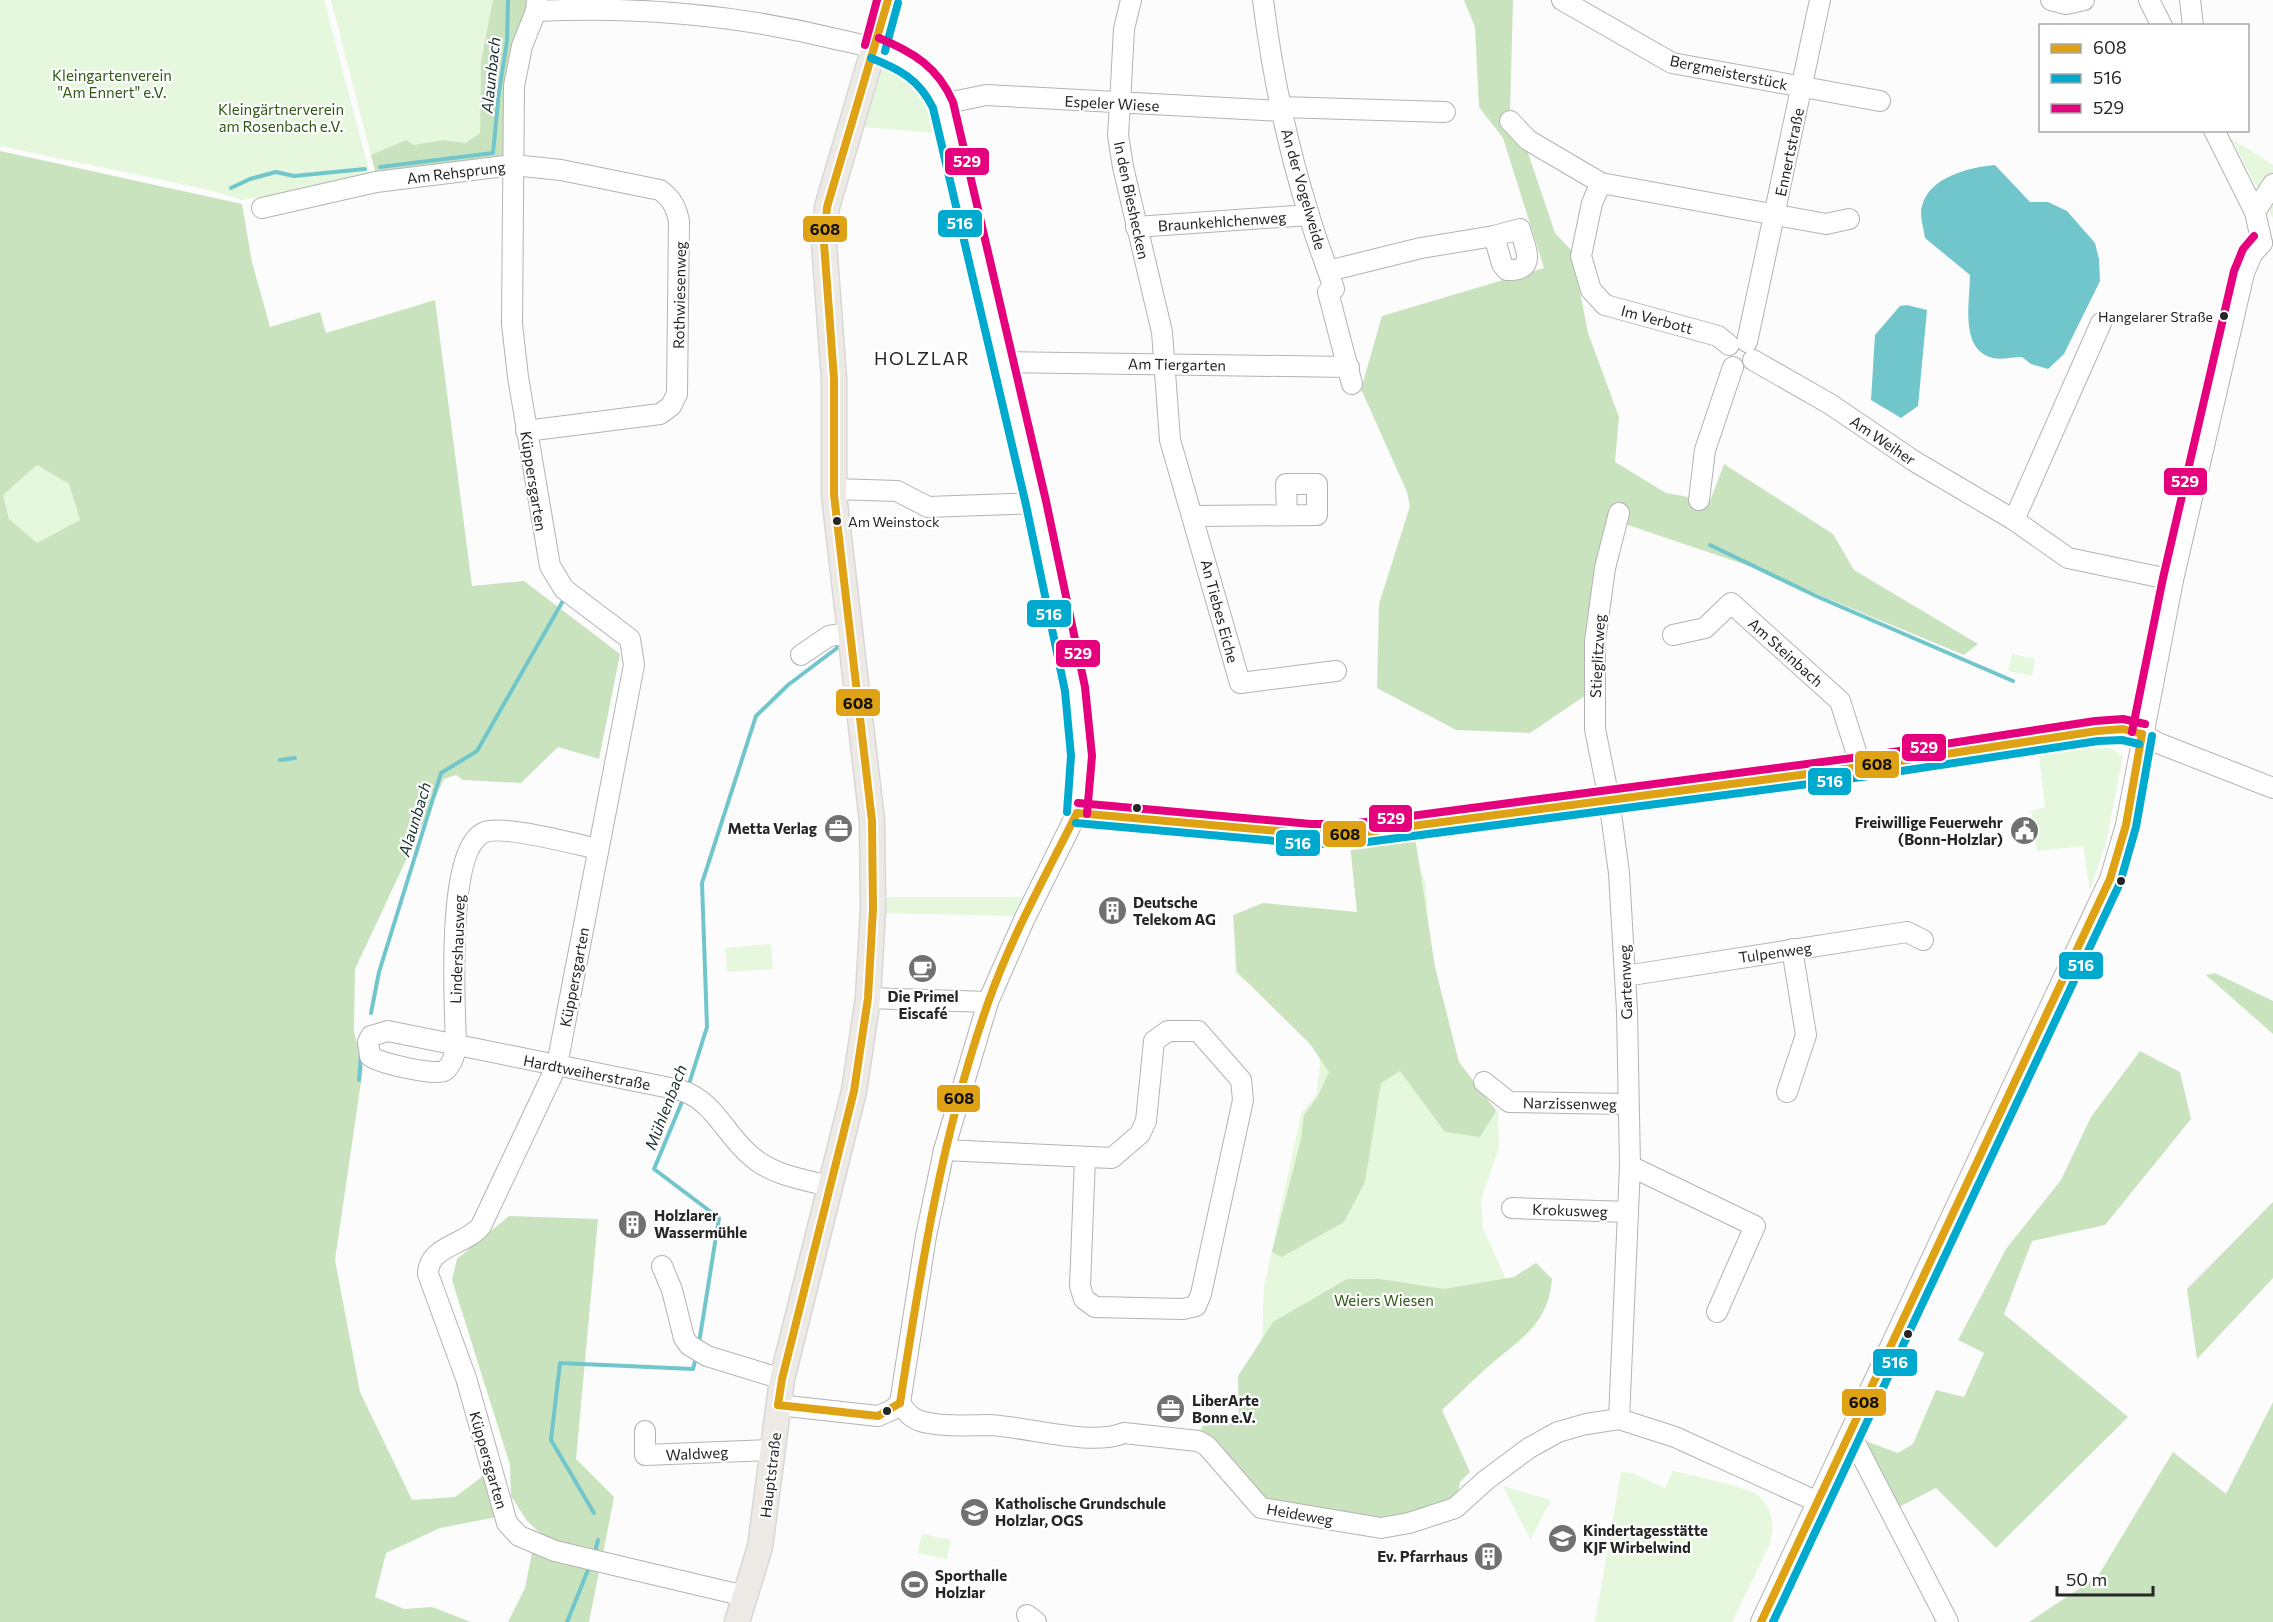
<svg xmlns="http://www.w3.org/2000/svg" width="2273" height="1622" font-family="Commissioner,sans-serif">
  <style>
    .green { fill: #e5f7dd }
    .forest { fill: #c9e3be; fill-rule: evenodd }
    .water { fill: #71c6cb }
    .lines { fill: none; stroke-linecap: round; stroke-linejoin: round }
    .stream { stroke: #71c6cb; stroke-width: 4 }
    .minor-casing { stroke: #b3b3b4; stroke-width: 22 }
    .major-casing { stroke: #d7d7d7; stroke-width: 27 }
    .minor { stroke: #fff; stroke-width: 20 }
    .major { stroke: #edeae5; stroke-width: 24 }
    .bus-1-casing { stroke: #fff; stroke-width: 12 }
    .bus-2-casing { stroke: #fff; stroke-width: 12 }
    .bus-3-casing { stroke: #fff; stroke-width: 12 }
    .bus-1 { stroke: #dea214; stroke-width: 8 }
    .bus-2 { stroke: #00a9ce; stroke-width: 8 }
    .bus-3 { stroke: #e5007d; stroke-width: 8 }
    .bus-dot { fill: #262627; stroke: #fff; stroke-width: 2 }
    .labels { text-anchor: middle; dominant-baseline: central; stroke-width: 4.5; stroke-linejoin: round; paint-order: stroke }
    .bus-label { font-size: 14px; fill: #262627; stroke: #fff; text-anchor: end }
    .street-label { font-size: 15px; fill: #262627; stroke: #fff }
    .park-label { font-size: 15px; fill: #2f5915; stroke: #fff }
    .poi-label { font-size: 15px; font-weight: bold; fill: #262627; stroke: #fff; text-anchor: start }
    .water-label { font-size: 16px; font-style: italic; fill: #1b3031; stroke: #fff }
    .quarter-label { font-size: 18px; letter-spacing: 1.5px; fill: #262627; stroke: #fff }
    .line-badge { stroke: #fff; stroke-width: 2 }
    .badge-label { font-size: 16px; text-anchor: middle; font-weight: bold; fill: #fff }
    .pale-badge-label { font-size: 16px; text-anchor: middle; font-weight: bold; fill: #111 }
  </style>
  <rect width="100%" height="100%" fill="#fcfcfd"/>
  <g class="green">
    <path d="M0,0h324l47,178 -129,22 -32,-10 -210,-44z"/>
    <path d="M331,0h162l-12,61 -1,72 -15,10 -21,-3 -30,5 -8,-5 -35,15z"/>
    <path d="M893,66c32,8 37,39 44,67l-75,-6 18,-58z"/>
    <path d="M2231,138l42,27v53z"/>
    <path d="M37,465l32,19 11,37 -43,22 -28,-24 -6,-24z"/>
    <path d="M2012,654l23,5 -3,17 -24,-5z"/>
    <path d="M2087,748h23l13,8 -17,87 -16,47 -7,-44 -46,5 -6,-40 14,-4 -6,-52z"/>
    <path d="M1412,840l14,46 7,127 20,48 45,50 1,37 -18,51 2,30 47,101 -90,80 -241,26 1,-8 38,1 3,-57h20l3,-85 37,-173 16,-20 5,-54 -87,-67 -1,-55 125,2z"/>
    <path d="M882,897h144l-8,19 -136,-3z"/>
    <path d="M771,944l2,25 -46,3 -2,-24z"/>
    <path d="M1673,1471c16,4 73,16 83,23 17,13 20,33 13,52l-37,76h-137l26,-150 11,1 33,15z"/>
    <path d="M1503,1486l48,14 -21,40v-1z"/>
    <path d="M922,1534l29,6 -4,19 -29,-6z"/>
  </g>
  <g class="forest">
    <path d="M493,0h35l-13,42 -11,118 -125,27 -8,-32 35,-15 8,5 30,-5 21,3 15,-10 1,-72z"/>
    <path d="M1464,0h49l-3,112 18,41 27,80 17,18 16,82 31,84 -4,45 51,31 44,8 14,-37 109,70 21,36 124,74 -14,11 -215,-89 -124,-42 -6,2 -27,165 -62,42 -74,-3 -79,-42 2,-84 31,-98 -3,-14 -46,-103 21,-73 162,-48 -41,-130 -24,-31 -4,-80z"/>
    <path d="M0,151l242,53 10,58 18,65 50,-15 6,21 109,-33 37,286 52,-5 96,73 -21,105 -41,-12 -37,36 -58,-3 -7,-5 -12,4 -89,190 -1,62 9,37 -28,192 25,132 52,108 43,-3 32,-24 10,44 -57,11 -54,25 -11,44 29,12 28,-2 39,15h-471zM37,465l32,19 11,36 -43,23 -28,-24 -6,-24z"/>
    <path d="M1415,837l20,130 24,95 37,49 -16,26 -35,-5 -45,-61 -19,12 -16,99 -21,40 -62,35 -10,-5 29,-113 3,-24 14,-19 11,-24 -19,-28 -73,-72 -4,-57 30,-12 94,9 -7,-67z"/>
    <path d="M2215,973l58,28v33l-67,-59z"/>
    <path d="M2140,1051l40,21 11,47 -86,106 -73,16 -28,73 124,103 -132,131 -60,-60 -39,20 -37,-69 38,14 15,-9 23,-54 28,7 20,-44 -26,-13 48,-91 55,-69 30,-63z"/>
    <path d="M2273,1202v76l-76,81 -10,-70z"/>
    <path d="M509,1216l89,3 -22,240 38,38 -11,57 -53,-12 -23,-21 -16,-25 -1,-31 -58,-185 5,-21z"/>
    <path d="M1536,1263l16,16c-4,48 -35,62 -67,90 -14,13 -29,28 -43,41l28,62 -10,10 -3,16 -68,25 -127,-21 -59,-69 -1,-7 37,-4 -1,-46 35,-54 74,-43h33l64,10 70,-12z"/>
    <path d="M2273,1402v220h-244l69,-46 75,-124 53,42z"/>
    <path d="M532,1553l68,14 -11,55h-81l17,-34z"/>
  </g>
  <g class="water">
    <path d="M1995,165l35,37h18l19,9 28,32 4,16 1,22 -36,73 -16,15 -17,-5 -9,-7c-9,0 -21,3 -29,1 -34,-8 -23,-57 -23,-83l-45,-37c-1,-9 -6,-23 -3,-32 7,-29 48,-39 73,-41z"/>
    <path d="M1907,305l20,5 -9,96 -17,12 -30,-18 4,-65 25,-29z"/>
  </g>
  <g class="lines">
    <g class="stream">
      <path d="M380,167l113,-14 6,-61 8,-51 1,-41"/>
      <path d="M231,188l19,-9 26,-7 18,4 71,-7"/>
      <path d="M1710,545l106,51 197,85"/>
      <path d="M280,760l15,-2"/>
      <path d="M371,1013l8,-41 62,-199 36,-22 87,-152"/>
      <path d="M359,1080l2,-26"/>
      <path d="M688,1087l19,-60 -5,-144 54,-167 32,-31 53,-40"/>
      <path d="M684,1097l-30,72 65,49 -20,125"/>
      <path d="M594,1513l-43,-73 9,-77 133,6 3,-12"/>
      <path d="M595,1552l3,-12"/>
      <path d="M567,1622l21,-52"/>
    </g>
    <defs>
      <g id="minor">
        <path d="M537,0l-1,11 -14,35 -8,40 -2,238 6,53 32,189 14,23 66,50 4,26 -77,400 -76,161c-15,19 -53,20 -53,48l38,104 41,145 12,13 36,15 190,45"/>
        <path d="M1131,0l-7,29 -4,75 -2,31 5,32 39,165 8,108 70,243 96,-12"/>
        <path d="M1263,0c9,72 24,145 46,215 7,25 17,49 25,74l-6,3 24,92"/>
        <path d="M1562,0l110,63 208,38"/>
        <path d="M2051,0l15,4 18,-4"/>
        <path d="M2149,0l13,26"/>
        <path d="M2190,0l3,26"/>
        <path d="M536,11c103,-5 204,4 304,29 27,6 59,12 81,30 11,9 16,21 22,34l93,399 39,186 7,67 -5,57 -53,107 -36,82 -44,148 -18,86 -26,167"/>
        <path d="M943,104l43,-9 296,16"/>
        <path d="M1281,107l164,5"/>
        <path d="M1510,121l18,19 73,43 225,41 23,-5"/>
        <path d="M2214,130l41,82 7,31"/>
        <path d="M1601,183l-9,20 -11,53 10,34 14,15 113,31 11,9"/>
        <path d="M262,208l114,-26 137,-17 48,5 99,20c12,9 16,17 19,31l-2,173 -6,12 -11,8 -134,17"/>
        <path d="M2255,212l18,-28"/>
        <path d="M1136,227l173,-12"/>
        <path d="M1520,229c5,19 18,42 -13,41l-5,-6 -8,-28z"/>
        <path d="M1328,271l93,-23 73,-12"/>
        <path d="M1747,342l73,-342"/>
        <path d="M1753,360l77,44 84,57 100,59 54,38 105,22"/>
        <path d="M1004,362l345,5"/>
        <path d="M834,489l63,2 31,16 108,-4"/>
        <path d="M1699,500l6,-50 28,-83"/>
        <path d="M1619,513l-14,55 -10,73v88l14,70 10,74 8,138 3,155 -11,253"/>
        <path d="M1194,516l123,-1v-31h-31l1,31"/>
        <path d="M2014,520l87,-197"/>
        <path d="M1673,635l32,-7 26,-25 109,98 21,66"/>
        <path d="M801,655l28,-19 20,-3"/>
        <path d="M1077,813l234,21h40l510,-67 262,-38 19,5 16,9 115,45"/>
        <path d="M598,849c-23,-5 -94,-24 -113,-17 -40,16 -30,174 -29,213 -1,8 -4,21 -12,26 -8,5 -67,-8 -74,-15l-2,-14 3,-6 17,-5 292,59c35,11 45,45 71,66 21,19 51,23 78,30"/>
        <path d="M1625,976l282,-44 16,8"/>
        <path d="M868,998l120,4"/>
        <path d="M1484,1082l25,20 118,2"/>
        <path d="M1787,1092l19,-57 -14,-86"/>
        <path d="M944,1150l168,8 28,-24 6,-13 8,-80 14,-10h30l43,49 2,20 -42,194 -5,12 -13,3 -88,-2 -11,-8 -4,-13 5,-128"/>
        <path d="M1630,1166l125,60 -38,86"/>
        <path d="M1512,1208l116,4"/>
        <path d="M662,1266l10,24 12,48 5,7 18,11 75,23"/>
        <path d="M900,1403c8,12 14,18 29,20 19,4 40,2 59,2 38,1 102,22 136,8l74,8 9,5 54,62 120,20 28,-5 46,-15 31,-28 43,-32 29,-16 28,-8 33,-5 56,18 143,65"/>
        <path d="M778,1405l100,11 14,-6 8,-7"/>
        <path d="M645,1431v24l127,-5"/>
        <path d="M1851,1435l97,187"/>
        <path d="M1027,1615l9,7"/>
        <path d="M1761,1622l349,-743 16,-54 47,-245 71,-307 8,-19 10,-11"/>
      </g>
      <path id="major" d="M737,1622l23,-75 22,-168 72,-288 14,-93 5,-89 -1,-88 -38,-326v-116l-10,-136 3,-36 61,-207"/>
    </defs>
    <use href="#minor" class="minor-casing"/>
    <use href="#major" class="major-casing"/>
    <use href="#minor" class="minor"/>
    <use href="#major" class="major"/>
    <defs>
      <g id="bus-1">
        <path d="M1077,813l234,21h40l510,-67 236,-36 26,-2 19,5"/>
        <path d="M900,1403c21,-136 42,-270 88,-400 23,-66 58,-128 89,-190"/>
        <path d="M778,1405l4,-26 72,-288 14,-93 5,-89 -1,-88 -38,-326v-116l-10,-136 3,-36 61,-207"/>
        <path d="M778,1405l100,11 22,-13"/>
        <path d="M1761,1622l349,-743 16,-54 16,-91"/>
      </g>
      <g id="bus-2">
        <path d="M885,51l13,-48"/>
        <path d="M871,58c28,11 48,21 62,50l93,397 39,186 6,65 -4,56"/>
        <path d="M1076,823l234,21h42l510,-67 236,-36 24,-1 17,4"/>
        <path d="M1773,1622l347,-739 16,-56 16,-91"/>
      </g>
      <g id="bus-3">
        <path d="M879,38c34,14 59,29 74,64l93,399 39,186 7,69 -5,58"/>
        <path d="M865,45l12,-45"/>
        <path d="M2132,732l31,-154 71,-307 9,-22 11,-13"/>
        <path d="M1078,803l233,21h39l510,-67 235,-36 28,-2 22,5"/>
      </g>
    </defs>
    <use href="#bus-1" class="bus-1-casing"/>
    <use href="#bus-2" class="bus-2-casing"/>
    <use href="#bus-3" class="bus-3-casing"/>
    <use href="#bus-1" class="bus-1"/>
    <use href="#bus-2" class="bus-2"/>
    <use href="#bus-3" class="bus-3"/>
  </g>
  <defs>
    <symbol id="office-disc" viewBox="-11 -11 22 22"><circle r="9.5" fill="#717172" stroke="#fff"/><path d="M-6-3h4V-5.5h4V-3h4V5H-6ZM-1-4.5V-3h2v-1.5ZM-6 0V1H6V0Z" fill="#fff"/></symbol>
    <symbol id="civic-disc" viewBox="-11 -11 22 22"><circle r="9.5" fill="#717172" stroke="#fff"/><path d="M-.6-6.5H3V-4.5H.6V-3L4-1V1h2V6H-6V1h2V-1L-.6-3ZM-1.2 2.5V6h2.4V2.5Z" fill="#fff"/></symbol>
    <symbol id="building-disc" viewBox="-11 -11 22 22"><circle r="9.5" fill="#717172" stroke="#fff"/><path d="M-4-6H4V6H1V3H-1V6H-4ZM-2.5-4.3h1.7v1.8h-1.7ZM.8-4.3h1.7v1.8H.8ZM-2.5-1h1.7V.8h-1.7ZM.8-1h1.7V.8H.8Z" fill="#fff"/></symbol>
    <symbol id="cafe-disc" viewBox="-11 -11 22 22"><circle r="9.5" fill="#717172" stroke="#fff"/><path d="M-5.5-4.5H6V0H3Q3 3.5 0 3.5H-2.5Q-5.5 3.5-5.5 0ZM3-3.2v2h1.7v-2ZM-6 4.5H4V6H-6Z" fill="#fff"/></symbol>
    <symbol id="school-disc" viewBox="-11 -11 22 22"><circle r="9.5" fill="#717172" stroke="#fff"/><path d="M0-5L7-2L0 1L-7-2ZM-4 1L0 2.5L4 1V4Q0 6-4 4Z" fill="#fff"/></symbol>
    <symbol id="stadium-disc" viewBox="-11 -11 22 22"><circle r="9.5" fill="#717172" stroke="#fff"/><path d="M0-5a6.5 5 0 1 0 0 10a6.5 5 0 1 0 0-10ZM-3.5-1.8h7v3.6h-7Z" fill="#fff"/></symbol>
  </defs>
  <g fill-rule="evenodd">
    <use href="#office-disc" x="822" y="812" width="33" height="33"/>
    <use href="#civic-disc" x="2008" y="814" width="33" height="33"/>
    <use href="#building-disc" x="1096" y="894" width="33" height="33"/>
    <use href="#cafe-disc" x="906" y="952" width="33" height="33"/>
    <use href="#building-disc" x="616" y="1208" width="33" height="33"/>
    <use href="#office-disc" x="1154" y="1392" width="33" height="33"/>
    <use href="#school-disc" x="958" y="1496" width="33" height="33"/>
    <use href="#school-disc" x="1546" y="1522" width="33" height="33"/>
    <use href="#building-disc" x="1472" y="1540" width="33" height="33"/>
    <use href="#stadium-disc" x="898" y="1568" width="33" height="33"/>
  </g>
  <g class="bus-dot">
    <circle cx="2224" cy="316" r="5"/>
    <circle cx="837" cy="521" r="5"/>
    <circle cx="1137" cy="808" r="5"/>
    <circle cx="2121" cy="881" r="5"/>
    <circle cx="1908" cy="1334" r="5"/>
    <circle cx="887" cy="1411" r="5"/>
  </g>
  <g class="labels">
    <g class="bus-label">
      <text x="2213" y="316">Hangelarer Straße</text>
      <text x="848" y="521" text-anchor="start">Am Weinstock</text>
    </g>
    <g class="street-label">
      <text transform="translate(1729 72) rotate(12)">Bergmeisterstück</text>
      <text transform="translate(1112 103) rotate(3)">Espeler Wiese</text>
      <text transform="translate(1789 152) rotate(-78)">Ennertstraße</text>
      <text transform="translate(456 172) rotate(-7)">Am Rehsprung</text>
      <text transform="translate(1304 189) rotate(74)">An der Vogelweide</text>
      <text transform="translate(1132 200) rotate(78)">In den Bieshecken</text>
      <text transform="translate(1222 221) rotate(-4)">Braunkehlchenweg</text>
      <text transform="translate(679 295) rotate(-89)">Rothwiesenweg</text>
      <text transform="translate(1657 319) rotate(15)">Im Verbott</text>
      <text transform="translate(1177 364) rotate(1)">Am Tiergarten</text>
      <text transform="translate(1883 440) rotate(34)">Am Weiher</text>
      <text transform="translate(534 481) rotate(81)">Küppersgarten</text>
      <text transform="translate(1220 611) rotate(75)">An Tiebes Eiche</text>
      <text transform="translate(1786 652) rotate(42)">Am Steinbach</text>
      <text transform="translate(1597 656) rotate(-87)">Stieglitzweg</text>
      <text transform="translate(457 949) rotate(-88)">Lindershausweg</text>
      <text transform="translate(1775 952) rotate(-8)">Tulpenweg</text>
      <text transform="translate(574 977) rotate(-79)">Küppersgarten</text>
      <text transform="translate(1625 982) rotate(-92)">Gartenweg</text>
      <text transform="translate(587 1072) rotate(11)">Hardtweiherstraße</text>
      <text transform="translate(1570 1103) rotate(1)">Narzissenweg</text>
      <text transform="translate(1570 1210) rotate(2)">Krokusweg</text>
      <text transform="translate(697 1453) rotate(-3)">Waldweg</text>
      <text transform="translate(489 1460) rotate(74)">Küppersgarten</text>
      <text transform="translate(770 1475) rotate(-83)">Hauptstraße</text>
      <text transform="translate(1300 1514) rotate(10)">Heideweg</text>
    </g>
    <g class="park-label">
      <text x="112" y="75">Kleingartenverein<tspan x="112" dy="17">"Am Ennert" e.V.</tspan></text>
      <text x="281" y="109">Kleingärtnerverein<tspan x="281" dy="17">am Rosenbach e.V.</tspan></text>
      <text x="1384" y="1300">Weiers Wiesen</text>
    </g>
    <g class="poi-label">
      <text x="2003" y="822" text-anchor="end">Freiwillige Feuerwehr<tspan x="2003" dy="17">(Bonn-Holzlar)</tspan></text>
      <text x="817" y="828" text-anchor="end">Metta Verlag</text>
      <text x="1133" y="902">Deutsche<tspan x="1133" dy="17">Telekom AG</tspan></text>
      <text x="923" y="996" text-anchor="middle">Die Primel<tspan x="923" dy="17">Eiscafé</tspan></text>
      <text x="654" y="1215">Holzlarer<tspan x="654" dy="17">Wassermühle</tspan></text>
      <text x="1192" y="1400">LiberArte<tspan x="1192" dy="17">Bonn e.V.</tspan></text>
      <text x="995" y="1503">Katholische Grundschule<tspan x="995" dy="17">Holzlar, OGS</tspan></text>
      <text x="1583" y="1530">Kindertagesstätte<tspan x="1583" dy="17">KJF Wirbelwind</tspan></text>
      <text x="1468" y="1556" text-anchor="end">Ev. Pfarrhaus</text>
      <text x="935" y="1575">Sporthalle<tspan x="935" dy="17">Holzlar</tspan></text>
    </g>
    <g class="water-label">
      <text transform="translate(490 75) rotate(-84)">Alaunbach</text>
      <text transform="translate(414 819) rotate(-73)">Alaunbach</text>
      <text transform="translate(665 1107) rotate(-69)">Mühlenbach</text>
    </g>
    <g class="quarter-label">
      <text x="922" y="358">HOLZLAR</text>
    </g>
  </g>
  <g class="line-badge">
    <rect x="944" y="147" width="46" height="29" rx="6" fill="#e5007d"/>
    <rect x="937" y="209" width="46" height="29" rx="6" fill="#00a9ce"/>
    <rect x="802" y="215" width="46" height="28" rx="6" fill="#dea214"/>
    <rect x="2163" y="467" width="45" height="29" rx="6" fill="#e5007d"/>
    <rect x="1026" y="599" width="46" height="29" rx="6" fill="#00a9ce"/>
    <rect x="1055" y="639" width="46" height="29" rx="6" fill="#e5007d"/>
    <rect x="835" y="688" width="46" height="29" rx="6" fill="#dea214"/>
    <rect x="1901" y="733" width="46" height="29" rx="6" fill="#e5007d"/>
    <rect x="1854" y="750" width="46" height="29" rx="6" fill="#dea214"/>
    <rect x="1807" y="767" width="45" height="29" rx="6" fill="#00a9ce"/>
    <rect x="1368" y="804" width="45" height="29" rx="6" fill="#e5007d"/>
    <rect x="1322" y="820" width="45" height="28" rx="6" fill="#dea214"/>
    <rect x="1275" y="829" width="46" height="28" rx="6" fill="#00a9ce"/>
    <rect x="2058" y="951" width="46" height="29" rx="6" fill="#00a9ce"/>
    <rect x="936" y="1084" width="45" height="29" rx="6" fill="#dea214"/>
    <rect x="1872" y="1348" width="46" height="29" rx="6" fill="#00a9ce"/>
    <rect x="1841" y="1388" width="46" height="29" rx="6" fill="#dea214"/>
  </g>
  <g class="badge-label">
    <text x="967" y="167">529</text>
    <text x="960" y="229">516</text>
    <text x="2185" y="487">529</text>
    <text x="1049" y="620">516</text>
    <text x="1078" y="659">529</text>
    <text x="1924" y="753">529</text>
    <text x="1830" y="787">516</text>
    <text x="1391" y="824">529</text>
    <text x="1298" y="849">516</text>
    <text x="2081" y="971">516</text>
    <text x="1895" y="1368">516</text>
  </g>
  <g class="pale-badge-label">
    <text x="825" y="235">608</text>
    <text x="858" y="709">608</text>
    <text x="1877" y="770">608</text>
    <text x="1345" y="840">608</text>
    <text x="959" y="1104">608</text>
    <text x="1864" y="1408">608</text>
  </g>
  <rect x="2039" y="24" width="210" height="108" fill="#ffffff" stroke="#a8a8a9" stroke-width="1.5"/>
  <rect x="2051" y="44" width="30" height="9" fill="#dea214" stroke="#a8a8a9" stroke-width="1.5"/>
  <text x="2093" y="54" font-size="18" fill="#262627">608</text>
  <rect x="2051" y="74" width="30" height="9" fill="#00a9ce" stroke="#a8a8a9" stroke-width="1.5"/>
  <text x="2093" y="84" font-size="18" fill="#262627">516</text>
  <rect x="2051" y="104" width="30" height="9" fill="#e5007d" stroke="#a8a8a9" stroke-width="1.5"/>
  <text x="2093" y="114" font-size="18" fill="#262627">529</text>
  <path d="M2057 1586v9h96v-9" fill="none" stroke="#262627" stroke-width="3"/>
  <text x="2066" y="1586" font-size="18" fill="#262627" stroke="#ffffff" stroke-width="4.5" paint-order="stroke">50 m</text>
</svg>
